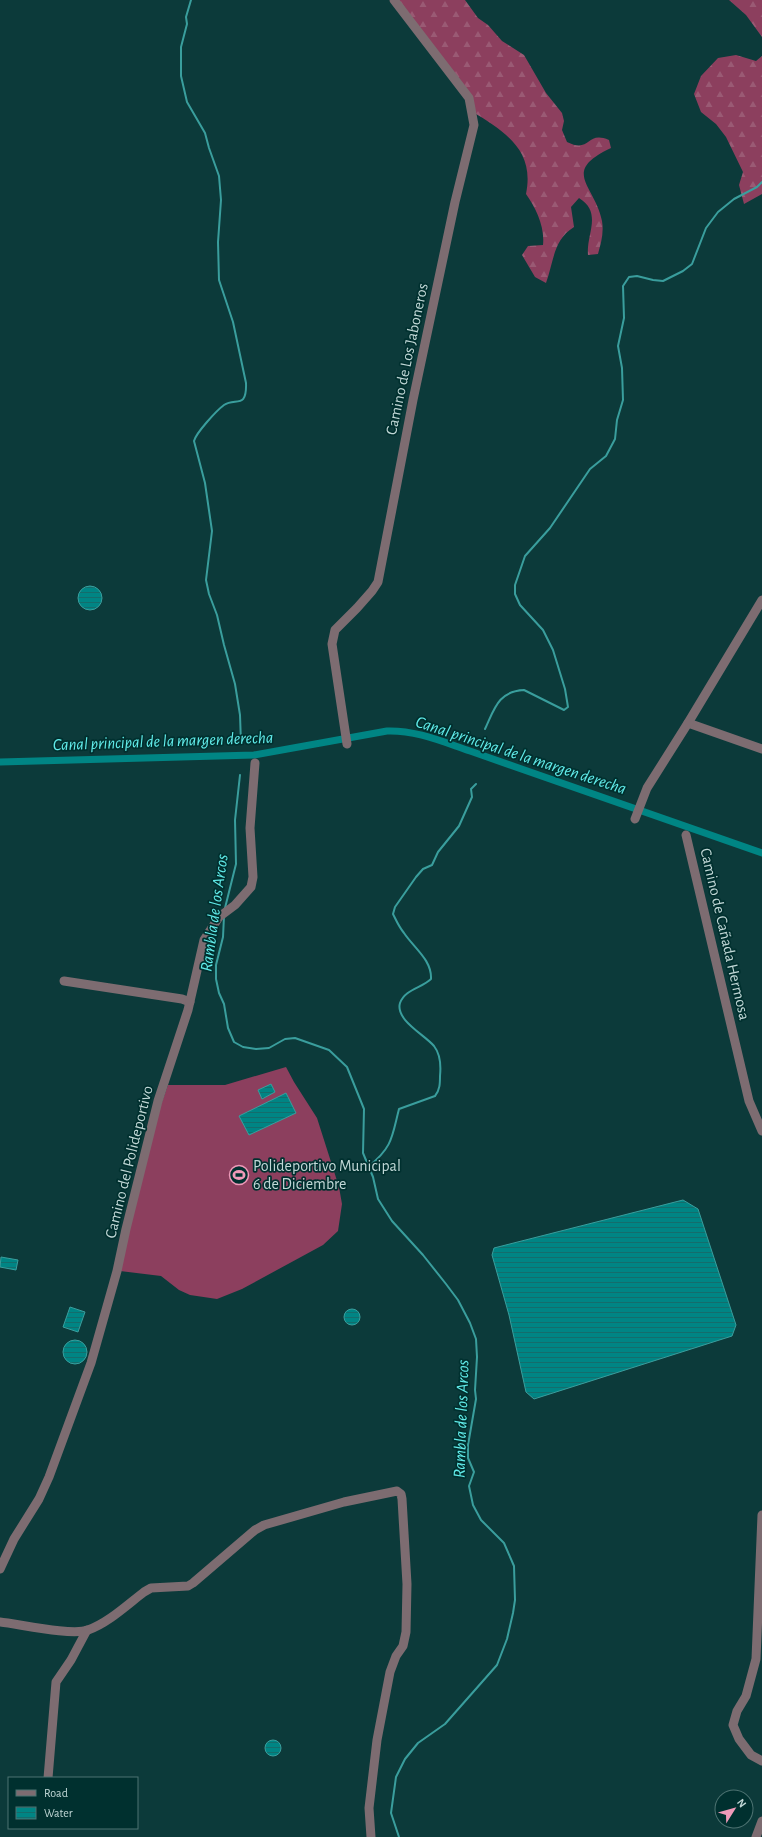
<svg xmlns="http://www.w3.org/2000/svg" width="762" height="1837" font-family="'Alegreya Sans',sans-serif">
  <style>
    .forest { fill: url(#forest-firs) }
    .pitch { fill: #8c3f5e }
    .water { fill: url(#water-rules); stroke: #3a9e9d }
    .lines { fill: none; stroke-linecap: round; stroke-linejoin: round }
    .stream { stroke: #3a9e9d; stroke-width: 2 }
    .canal { stroke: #008584; stroke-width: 7 }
    .minor { stroke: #7d6c71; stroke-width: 9 }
    .labels { text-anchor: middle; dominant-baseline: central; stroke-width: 3.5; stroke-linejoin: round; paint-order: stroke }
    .street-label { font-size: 16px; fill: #c0d7d6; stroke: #00302f }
    .poi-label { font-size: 16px; fill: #c0d7d6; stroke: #00302f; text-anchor: start }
    .water-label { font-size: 17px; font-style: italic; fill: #61ecea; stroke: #00302f }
  </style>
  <defs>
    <pattern id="forest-firs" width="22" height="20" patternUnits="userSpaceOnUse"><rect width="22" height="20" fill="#8c3f5e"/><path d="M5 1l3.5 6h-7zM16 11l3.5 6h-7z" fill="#9a5a74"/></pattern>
    <pattern id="water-rules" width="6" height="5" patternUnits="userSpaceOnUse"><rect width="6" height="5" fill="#008584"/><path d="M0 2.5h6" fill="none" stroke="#146d6c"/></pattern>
  </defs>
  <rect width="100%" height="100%" fill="#0c3a3a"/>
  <g class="forest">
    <path d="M394,0h71l13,18 10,7 14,16 22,14 22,38 16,20 2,8 -2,9 5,12c24,12 19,-12 42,-2l2,8c-51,24 -16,37 -9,73 2,12 -1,22 -4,33l-10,1c-2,-21 15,-42 -9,-57l-8,9 3,20c-21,13 -20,34 -28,56l-11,-6 -13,-22 6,-9 15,-1c2,-18 -7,-37 -17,-51 9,-44 -21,-62 -53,-82l-4,-14z"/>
    <path d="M729,0h33v37l-16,-22z"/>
    <path d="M736,55l20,6 6,-5v138l-18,10 -5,-19 4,-13 -17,-35 -10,-13 -15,-12 -7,-18 7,-18 17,-18z"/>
  </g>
  <path class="pitch" d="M286,1067l8,15 23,36 22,69 3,17 -4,27 -15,14 -81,44 -25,10 -27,-4 -11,-5 -18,-14 -41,-5 33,-144 15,-42h57z"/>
  <g class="water">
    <circle cx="90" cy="598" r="12"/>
    <path d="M271,1084l4,8 -13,7 -4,-9z"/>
    <path d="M286,1093l10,20 -47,22 -10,-19z"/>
    <path d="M683,1200l15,9 38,116 -4,11 -198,63 -8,-7 -17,-77 -17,-60 2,-7z"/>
    <path d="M1,1257l17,3 -2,10 -16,-3z"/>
    <path d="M70,1307l15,5 -7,20 -15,-5z"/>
    <circle cx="352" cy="1317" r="8"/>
    <circle cx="75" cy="1352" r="12"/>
    <circle cx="273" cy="1748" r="8"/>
  </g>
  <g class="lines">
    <g class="stream">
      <path d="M191,0l-5,17 1,7 -6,23v29l6,26 18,31 4,15 10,28 2,24 -3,42 1,38 14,42 13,61c1,27 -11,14 -22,22 -8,6 -28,28 -30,36l11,42 7,48 -6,49 3,14 8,21 7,30 11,39 5,31 1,28"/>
      <path d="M485,729c9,-19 13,-38 39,-39l40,20 4,-3 -3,-18 -12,-39 -10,-20 -23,-25 -5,-11v-9l10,-29 25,-28 40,-59 16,-13 9,-17 2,-19 6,-20 -1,-32 -4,-22 6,-28 -1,-32 6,-9 8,-1 16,4 10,1 20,-10 9,-7 14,-36 12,-16 16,-13 23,-12 5,-5"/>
      <path d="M225,908l11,-44 -1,-44 5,-45"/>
      <path d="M224,916l-1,21 -7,28v14l3,14 5,11 4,24 6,14 9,5 13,2 13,-1 16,-9 10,-1 34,12 18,17 17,42 -1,44 10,24 5,22 14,22 31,34 23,29 12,16 12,23 6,16 1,18 -2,33 1,9 -8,46v13l6,14 -5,14 4,19 8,15 23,23 10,23 1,34 -2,13 -6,26 -10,26 -52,59 -27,19 -13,16 -9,18 -5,36 8,24"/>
      <path d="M369,1166c24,-19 23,-30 30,-57l36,-13c5,-6 5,-13 5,-20 1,-10 1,-21 -6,-30 -9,-11 -39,-26 -34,-43 5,-14 22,-15 31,-24 1,-19 -17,-31 -27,-46 -5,-6 -8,-13 -11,-19l2,-7 21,-30 7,-8 9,-4 6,-13 21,-26 13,-29 -1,-8 5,-5"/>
    </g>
    <path class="canal" d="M0,762l254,-7 133,-24c29,-1 56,11 83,20l292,102"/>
    <g class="minor">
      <path d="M688,723l74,26"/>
      <path d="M347,744l-15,-100 3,-14 22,-22 15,-17 6,-9 35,-182 42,-198 19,-77 -5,-27 -75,-98"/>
      <path d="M635,819l12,-31 41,-65 74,-123"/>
      <path d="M686,835l63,266 13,30"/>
      <path d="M64,981l118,18 8,3"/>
      <path d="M762,1515l-6,144 -10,37 -9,15 -4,14 6,14 12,16 11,6"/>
      <path d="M0,1569l14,-30 25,-40 10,-22 42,-114 26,-92 9,-42 32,-128 30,-91 16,-70 15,-23 16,-12 16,-18 2,-10 -3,-49 5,-65"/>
      <path d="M0,1622c19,2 72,14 88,8 20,-7 39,-25 56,-38l7,-4 37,-2 5,-3 62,-53 9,-5 80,-23 53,-11 4,3 1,5 5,85 -1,48 -3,14 -7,10 -6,16 -13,68 -8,68 2,29"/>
      <path d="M48,1778l8,-96 15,-22 16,-30"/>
      <path d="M756,1837l6,-16"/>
    </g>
  </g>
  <defs>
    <symbol id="stadium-ring" viewBox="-11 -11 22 22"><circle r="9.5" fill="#00302f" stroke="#ef9ab9" stroke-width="1.5"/><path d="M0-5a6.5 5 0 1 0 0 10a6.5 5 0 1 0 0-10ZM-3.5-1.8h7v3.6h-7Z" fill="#ef9ab9"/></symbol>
  </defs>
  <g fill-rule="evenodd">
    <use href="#stadium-ring" x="228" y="1164" width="22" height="22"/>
  </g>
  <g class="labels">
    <g class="street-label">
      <text transform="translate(407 359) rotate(-78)">Camino de Los Jaboneros</text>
      <text transform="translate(725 934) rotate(77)">Camino de Cañada Hermosa</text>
      <text transform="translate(129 1162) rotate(-76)">Camino del Polideportivo</text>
    </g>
    <g class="poi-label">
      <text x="253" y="1166">Polideportivo Municipal<tspan x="253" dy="18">6 de Diciembre</tspan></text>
    </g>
    <g class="water-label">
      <text transform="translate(163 741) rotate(-2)">Canal principal de la margen derecha</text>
      <text transform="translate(521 755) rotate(18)">Canal principal de la margen derecha</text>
      <text transform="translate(214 913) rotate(-82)">Rambla de los Arcos</text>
      <text transform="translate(461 1419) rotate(-88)">Rambla de los Arcos</text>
    </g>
  </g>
  <rect x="8" y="1777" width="130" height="52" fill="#00302f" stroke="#4d7372"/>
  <rect x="16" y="1790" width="20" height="6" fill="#7d6c71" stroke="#4d7372"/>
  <text x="44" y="1797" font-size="12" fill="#c0d7d6">Road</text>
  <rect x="16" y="1807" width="20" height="12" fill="url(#water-rules)" stroke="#4d7372"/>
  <text x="44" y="1817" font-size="12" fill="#c0d7d6">Water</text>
  <g transform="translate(734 1809) rotate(53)"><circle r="19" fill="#00302f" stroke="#4d7372"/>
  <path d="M0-3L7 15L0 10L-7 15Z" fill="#ef9ab9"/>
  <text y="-6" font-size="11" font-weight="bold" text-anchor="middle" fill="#c0d7d6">N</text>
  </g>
</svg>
